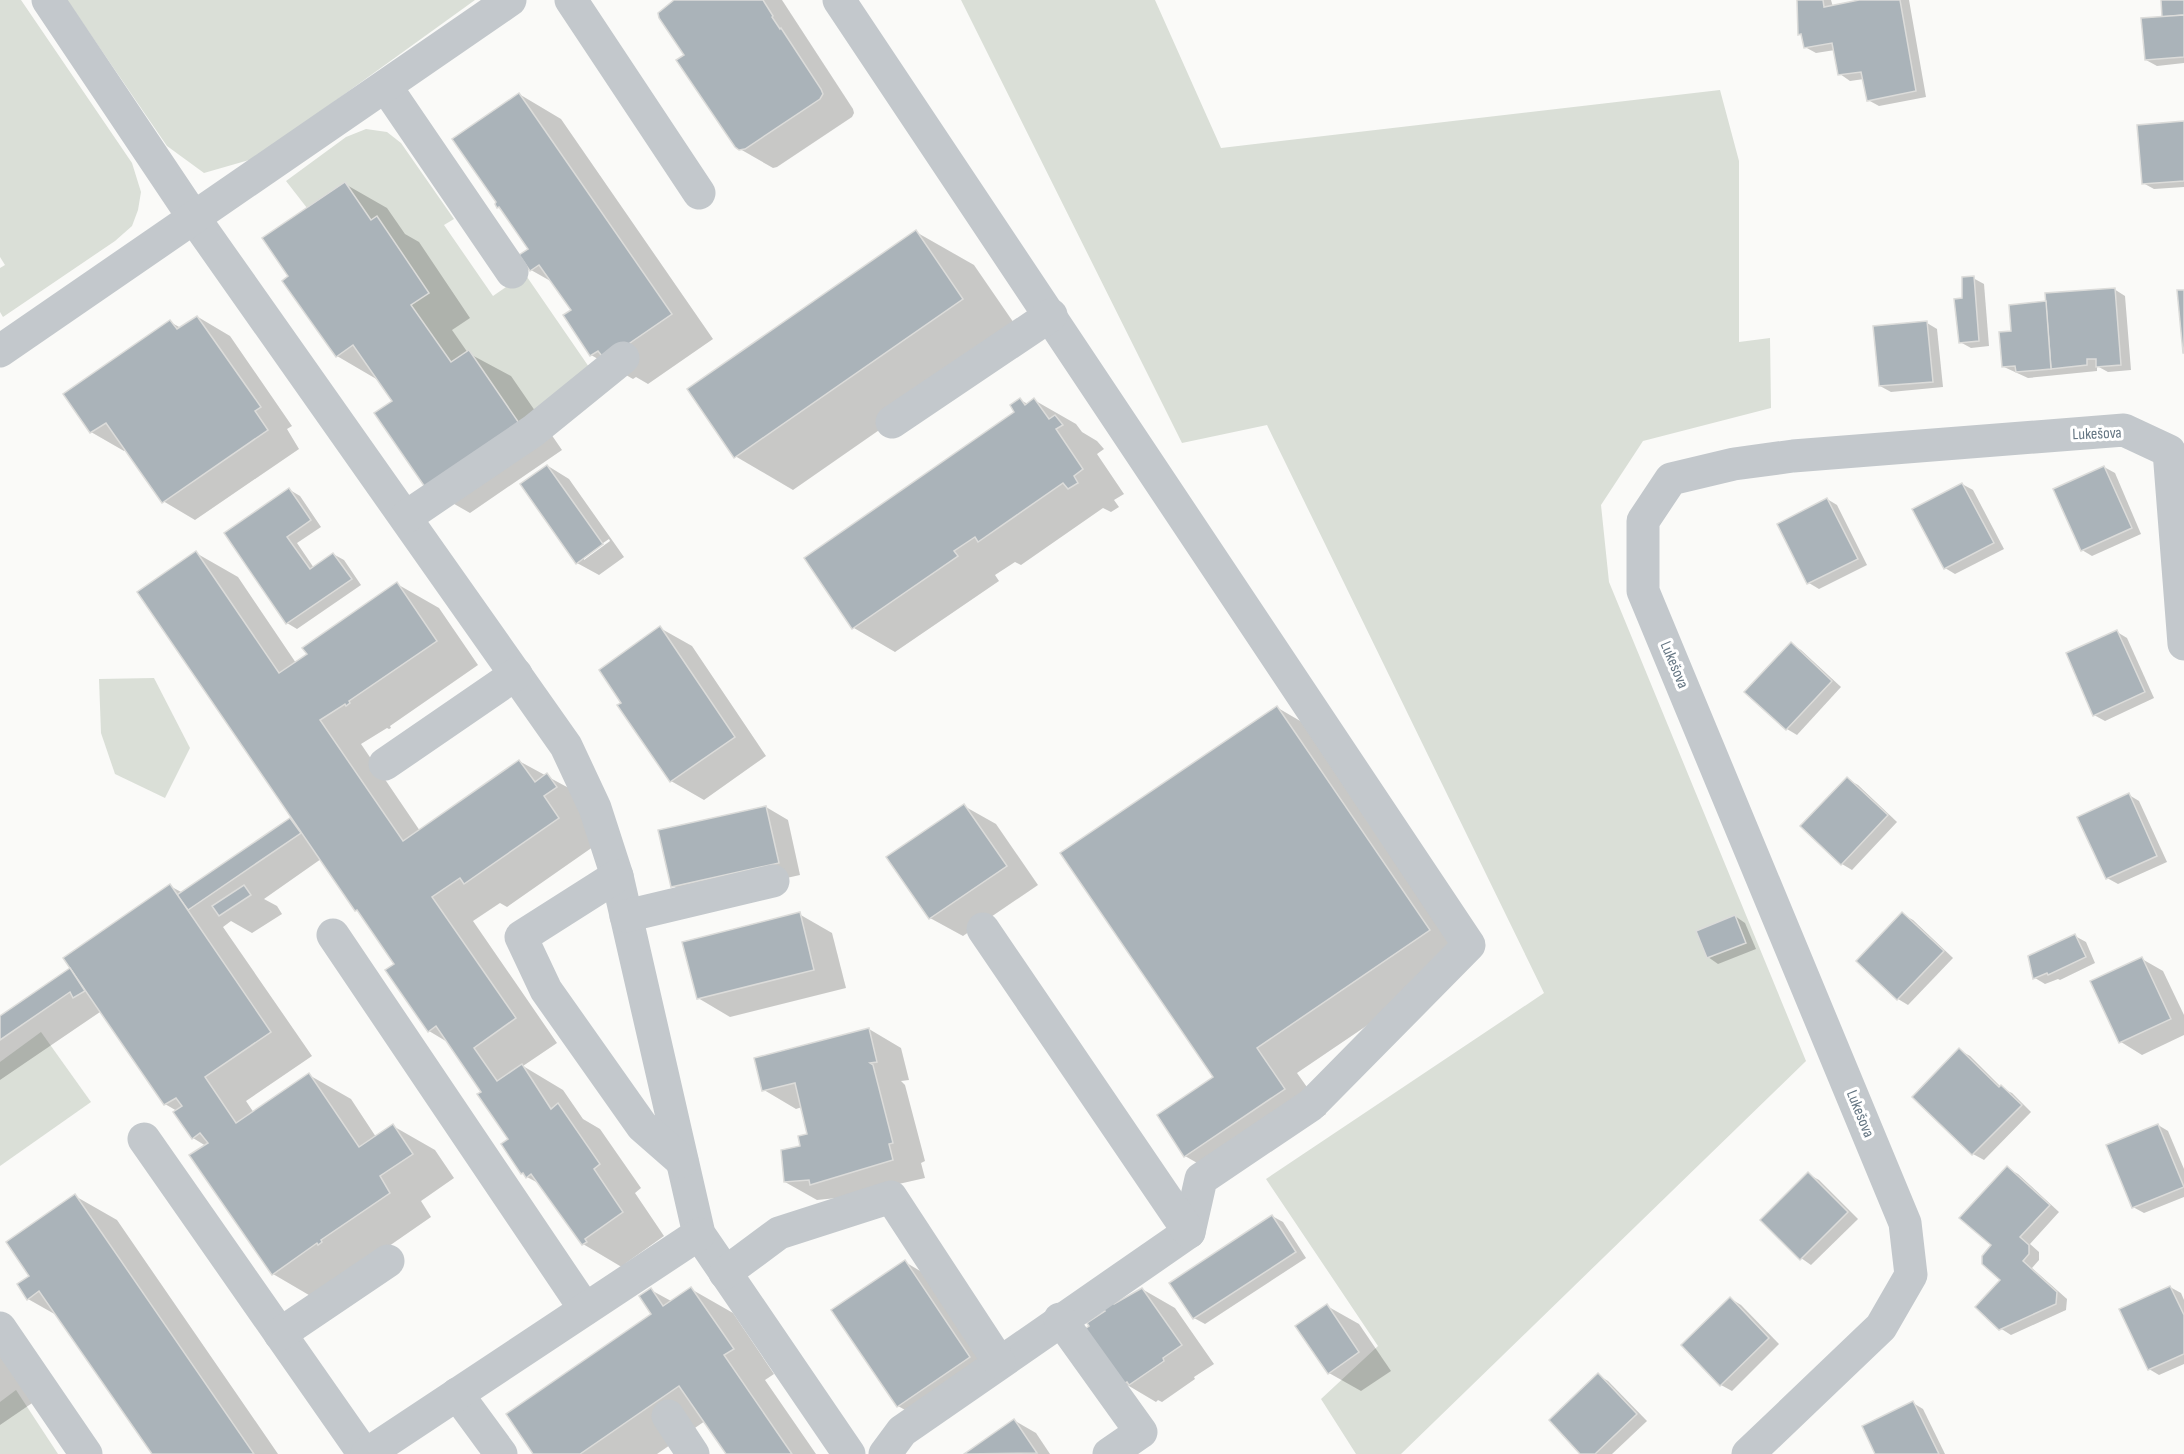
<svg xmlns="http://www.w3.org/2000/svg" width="2184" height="1454" font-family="'Sofia Sans Condensed',sans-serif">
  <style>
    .green { fill: #dadfd7; fill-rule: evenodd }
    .shadow { fill: #0003; fill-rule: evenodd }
    .building { fill: #aab3b9; stroke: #dcdcda; stroke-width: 1.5 }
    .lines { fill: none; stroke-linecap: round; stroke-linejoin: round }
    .minor { stroke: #c3c8cc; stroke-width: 33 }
    .labels { text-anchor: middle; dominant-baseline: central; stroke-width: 6; stroke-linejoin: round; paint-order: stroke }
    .street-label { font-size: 16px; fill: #657683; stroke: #fff }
  </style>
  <rect width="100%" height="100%" fill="#fafaf8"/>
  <g class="green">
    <path d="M0,0h21l111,163 9,29 -3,18 -6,16 -17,15 -112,76 -3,-5v-44l5,-3 -5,-8z"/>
    <path d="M67,0h408l-219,158 -52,15 -37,-27z"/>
    <path d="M961,0h194l66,148 499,-58 19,71v181l31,-4 1,70 -128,33 -42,64 8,77 197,479 -405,393h-45l-35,-55 57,-53 -112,-167 278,-186 -277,-568 -85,18zM1735,915l10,28 -38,15 -11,-27z"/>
    <path d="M366,129l21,3 14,11 53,76 -10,6 49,71 32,-22 64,93 -68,59 -52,-75 -18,11 -40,-57 17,-12 -51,-77 -6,4 -26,-38 -38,26 -21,-27 60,-44z"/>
    <path d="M154,678l36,70 -25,50 -50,-24 -14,-41 -2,-54z"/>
    <path d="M41,1032l50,70 -91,64v-104z"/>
    <path d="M16,1390l42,64h-58v-52z"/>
  </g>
  <g class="shadow">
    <path d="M676,0h106l71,109 1,4 -2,4 -75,50 -4,1 -33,-19 -81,-136z"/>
    <path d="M1798,0h33l2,7 34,-7h42l17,97 -47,9 -11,-6 -4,-21 -14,2 -10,-7 -5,-24 -19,3 -11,-6 -2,-11 -4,-2z"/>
    <path d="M2163,0h21v63l-27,3 -11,-6 18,-43z"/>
    <path d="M519,94l42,25 152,220 -65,45 -12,-7 -3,2 -42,-24 -18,-44 -19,-28 -23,-13 -1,-21 -28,-40 -4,-2z"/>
    <path d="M2184,122v65l-30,2 -11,-6z"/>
    <path d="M345,184l42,24 18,26 14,8 51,76 -18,12 16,23 43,23 51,74 -92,63 -42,-24 -34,-87 -16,-22 -41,-24 -47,-79z"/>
    <path d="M916,232l58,33 46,67 -227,158 -58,-34z"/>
    <path d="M1973,278l11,6 5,62 -18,2 -11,-6 4,-43z"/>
    <path d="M2114,289l11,7 6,74 -23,2 -11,-6v5l-69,7 -24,-11 44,-64z"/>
    <path d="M198,317l32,19 62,90 -5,3 12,20 -104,71 -32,-19 -37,-52 -2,2 -33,-19 -26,-38 105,-72 11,6z"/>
    <path d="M1927,323l10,6 6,58 -52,5 -11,-6z"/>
    <path d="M1020,400l8,4 6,-4 42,24 6,8 15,9 7,8 -7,5 27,40 -10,6 5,7 -8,5 -8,-4 -82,57 -6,-3 -20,13 4,6 -104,71 -41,-24 163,-215z"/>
    <path d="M548,466l21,13 55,78 -25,18 -22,-12zM609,539l1,2 -26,19v-4z"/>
    <path d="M2104,467l11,6 26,61 -49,22 -10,-6z"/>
    <path d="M1962,484l11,6 31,59 -49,25 -10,-6z"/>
    <path d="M290,490l10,6 21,31 -24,16 17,25 19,-14 11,6 17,25 -64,44 -10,-6 -61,-89z"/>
    <path d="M1827,499l10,6 30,60 -48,24 -10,-6z"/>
    <path d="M196,553l42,24 58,86 101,-79 42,24 39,57 -88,61 1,2 -2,1 -2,-1 -26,16 59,87 99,-70 70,38 11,43 -93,65 -7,-4 -27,18 84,122 -34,23 40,24 20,29 17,10 41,59 -6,5 29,43 -38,27 -1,6 -42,-25 -43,-60 -13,-7 -17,-38 -27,-47 -34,-49 -20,-12 -33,-67 -75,-105 -57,40 13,7 5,8 -30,19 -21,-12 -8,6 89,129 -66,45 8,12 55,-38 42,24 25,38 17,-11 42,24 19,28 -33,23 10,16 -117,81 -41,-24 -67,-128 -13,-8 -16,-27 -12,-7 -65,-92 -100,68v-62l70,-48 5,3 95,-87 13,7 107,-73 7,3z"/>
    <path d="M660,628l32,18 74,110 -62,44 -33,-19 -52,-75 4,-3z"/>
    <path d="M2117,632l10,6 27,60 -49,23 -11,-6z"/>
    <path d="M1791,644l10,6 40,37 -44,48 -10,-6 -41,-37z"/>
    <path d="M1278,708l41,24 152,223 -174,118 29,41 -99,66 -42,-24 30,-78z"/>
    <path d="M1847,779l11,6 39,37 -45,48 -10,-6z"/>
    <path d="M2129,795l10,6 28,61 -49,22 -11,-6z"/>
    <path d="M964,806l32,18 42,61 -75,51 -33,-18z"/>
    <path d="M766,807l22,13 12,55 -106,24 -21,-13z"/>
    <path d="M799,914l33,19 14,55 -116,29 -32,-19z"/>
    <path d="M1902,914l11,6 40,38 -45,47 -10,-6z"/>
    <path d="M1735,916l10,7 11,26 -38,15 -10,-7z"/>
    <path d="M2075,936l11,6 9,21 -35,17 -2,-1 -13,5 -10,-6z"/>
    <path d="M2142,959l21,12 21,44v20l-42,20 -21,-13z"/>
    <path d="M869,1029l32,19 8,32 -8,1 4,4 20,76 -4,2 4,15 -88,20 -20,2 -32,-18 23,-47 -6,-28 -6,2 -32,-19z"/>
    <path d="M1959,1050l11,6 33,33 9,4 19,19 -47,48 -11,-6 -59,-57z"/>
    <path d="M2158,1125l10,6 16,38v28l-40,16 -11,-6z"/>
    <path d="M2007,1168l11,6 41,38 -29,32 9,8v8l-7,8 35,31 -1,11 -55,25 -11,-7 2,-48 -9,-35z"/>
    <path d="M1808,1174l11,6 39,39 -47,46 -10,-7z"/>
    <path d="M75,1196l42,24 161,234h-125l-95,-138 -30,-17 3,-23z"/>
    <path d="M1272,1216l11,6 23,36 -101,66 -11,-6z"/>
    <path d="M905,1262l32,19 65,95 -72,48 -32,-18z"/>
    <path d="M2170,1287l11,6 3,7v64l-25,11 -10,-6z"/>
    <path d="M691,1289l42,24 41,61 -9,6 51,74h-88l-23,-33 -48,33h-122l118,-140 -2,-24 20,11z"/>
    <path d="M1142,1289l33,19 39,56 -20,13 1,2 -33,23 -4,-2 -2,2 -32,-19 -17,-72z"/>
    <path d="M1731,1299l10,6 38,39 -47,47 -11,-6z"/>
    <path d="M1327,1306l32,18 32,47 -30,20 -32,-18z"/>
    <path d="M0,1338l41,59 -41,28z"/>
    <path d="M1598,1375l10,6 39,40 -35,33h-30z"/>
    <path d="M1913,1403l10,6 22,45h-68z"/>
    <path d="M1015,1421l21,12 14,21h-84z"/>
  </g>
  <g class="building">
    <path d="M674,0h89l10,16 -1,1 8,12 1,-1 40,61 2,5 -3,5 -75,50 -6,1 -4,-3 -59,-87 8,-5 -25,-37 -1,-5z"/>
    <path d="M1797,0h26l1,7 35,-7h41l16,91 -49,10 -6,-29 -23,3 -6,-32 -28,5 -3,-14 -3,1z"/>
    <path d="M2161,0h23v15l-22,2z"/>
    <path d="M2184,15v42l-39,3 -4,-42z"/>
    <path d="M519,93l153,221 -67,46 -7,-9 -8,5 -27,-41 8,-5 -32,-45 -9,6 -11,-16 9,-6 -29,-42 -2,1 -2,-4 1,-2 -44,-63z"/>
    <path d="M2184,121v60l-42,3 -5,-59z"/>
    <path d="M345,182l26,38 6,-4 52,77 -18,12 40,57 18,-12 52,76 -94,64 -53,-77 18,-12 -39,-56 -17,12 -54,-76 6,-5 -26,-38z"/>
    <path d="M916,230l47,69 -229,159 -47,-69z"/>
    <path d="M1974,276l5,65 -20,2 -5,-44 8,-1v-21z"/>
    <path d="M2115,288l6,77 -25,2v-8h-9v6l-36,4 -6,-76z"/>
    <path d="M2177,290h7v63h-1z"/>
    <path d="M2046,301l5,68 -35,3 -1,-6 -13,1 -3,-35 12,-1 -2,-26z"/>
    <path d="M197,316l64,91 -6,4 13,19 -106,73 -56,-80 -16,10 -27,-39 107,-74 7,9z"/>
    <path d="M1927,321l6,61 -54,4 -6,-60z"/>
    <path d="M1020,398l5,7 9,-7 15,21 6,-4 8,10 -7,4 27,40 -9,7 4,7 -10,6 -5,-6 -85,59 -3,-5 -21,14 4,5 -106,73 -48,-71 210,-146 -4,-7z"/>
    <path d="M547,465l56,79 -27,20 -56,-80z"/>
    <path d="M2104,466l28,62 -51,23 -28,-62z"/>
    <path d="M1962,483l32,60 -50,26 -32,-60z"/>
    <path d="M289,488l22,32 -24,17 23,32 23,-16 19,26 -66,45 -62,-91z"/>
    <path d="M1827,498l31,61 -51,25 -30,-60z"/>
    <path d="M196,551l83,122 28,-19 -5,-6 95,-66 40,59 -88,60 1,2 -4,3 -1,-2 -25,16 83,121 116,-81 16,22 12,-9 10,14 -13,9 15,22 -95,66 -4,-6 -28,19 84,121 -42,30 23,33 25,-17 29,45 7,-6 42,61 -6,5 29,43 -38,27 2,3 -5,3 -51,-71 -5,4 -3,-5 -2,1 -20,-30 7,-5 -31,-45 4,-2 -45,-66 -8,6 -43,-62 9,-6 -37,-54 -2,1 -218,-319z"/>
    <path d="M660,626l75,111 -65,45 -53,-77 4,-2 -22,-33z"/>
    <path d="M2117,630l28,62 -52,24 -27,-63z"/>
    <path d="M1791,642l41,39 -46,49 -42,-38z"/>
    <path d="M1277,706l153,224 -173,118 28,41 -101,68 -27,-42 56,-38 -153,-224z"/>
    <path d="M1847,777l41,38 -47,50 -41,-39z"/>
    <path d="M2129,793l28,63 -51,23 -29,-62z"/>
    <path d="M964,804l43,62 -78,53 -43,-62z"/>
    <path d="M766,806l13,57 -108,24 -13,-57z"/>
    <path d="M290,818l11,15 -113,77 -11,-15z"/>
    <path d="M170,884l101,148 -66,45 31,46 73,-50 50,74 34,-23 20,30 -33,22 10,17 -69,47 1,2 -4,3 -1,-2 -45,32 -83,-120 19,-12 -8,-10 -8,6 -19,-27 9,-6 -6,-8 -12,7 -101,-147z"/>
    <path d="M244,885l7,10 -32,21 -7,-10z"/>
    <path d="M800,912l14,58 -117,29 -15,-57z"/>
    <path d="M1902,912l42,39 -47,49 -41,-39z"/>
    <path d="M1735,915l11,28 -39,15 -11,-27z"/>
    <path d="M2075,934l11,23 -38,18 -1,-2 -14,6 -5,-23z"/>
    <path d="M2142,957l29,62 -52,24 -29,-62z"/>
    <path d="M70,968l15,23 -12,7 -3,-6 -70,48v-24z"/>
    <path d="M869,1028l8,34 -7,1 3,2 20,78 -4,1 4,16 -83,25 -1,-5 -25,2 -3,-32 19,-4 -2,-10 9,-2 -12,-51 -33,8 -8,-33z"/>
    <path d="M1959,1048l40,39 2,-2 21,20 -50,50 -60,-58z"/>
    <path d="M2158,1124l26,63 -52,21 -26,-63z"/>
    <path d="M2007,1166l43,39 -30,32 9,8v9l-6,7 34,31 -1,12 -57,26 -24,-23 25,-27 -18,-16v-8l9,-11 -32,-27z"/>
    <path d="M1808,1172l40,40 -48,48 -40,-40z"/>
    <path d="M75,1194l179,260h-102l-113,-163 -12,9 -10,-16 12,-8 -23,-34z"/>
    <path d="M1272,1215l24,37 -103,67 -24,-36z"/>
    <path d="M905,1260l65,97 -73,50 -66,-97z"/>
    <path d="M2170,1286l14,29v39l-36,16 -29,-61z"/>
    <path d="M691,1287l43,62 -10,6 68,99h-66l-47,-68 -99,68h-47l-27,-40 145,-100 -12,-18 12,-8 12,18z"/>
    <path d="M1142,1288l40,57 -19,13 1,3 -35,24 -2,-3 -4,2 -38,-55 4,-3 -2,-3 18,-12 -3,-4 9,-7 3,4z"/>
    <path d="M1730,1297l39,41 -49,48 -39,-41z"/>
    <path d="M1327,1304l32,48 -31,22 -33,-48z"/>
    <path d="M1598,1373l39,41 -42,40h-15l-31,-34z"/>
    <path d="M1913,1401l26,53h-64l-13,-28z"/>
    <path d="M1014,1419l23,34 -73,1z"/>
  </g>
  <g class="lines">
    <g class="minor">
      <path d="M48,0l146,218 372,528 29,62 22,68 82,358 150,220"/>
      <path d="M571,0l128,193"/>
      <path d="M839,0l630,945 -158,160 -110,74 -12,53 -287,199 -17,23"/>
      <path d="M386,87l126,185"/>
      <path d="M0,351l510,-351"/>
      <path d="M892,422l159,-107"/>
      <path d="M406,517l127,-86 90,-73"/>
      <path d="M385,764l131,-90"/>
      <path d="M617,876l-96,61 25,53 96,136 40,35"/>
      <path d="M626,916l147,-35"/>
      <path d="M983,929l206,303"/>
      <path d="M333,935l252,374"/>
      <path d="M144,1139l220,315"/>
      <path d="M725,1273l54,-40 112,-36 108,165"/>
      <path d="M1060,1319l81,113 -32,22"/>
      <path d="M0,1328l86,126"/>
      <path d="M280,1334l108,-73"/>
      <path d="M457,1394l44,60"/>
      <path d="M668,1416l25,38"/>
      <path d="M367,1454l332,-220"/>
      <path d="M1748,1454l133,-127 30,-52 -6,-52 -262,-632v-70l28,-42 63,-15 59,-8 331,-26 45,21 15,193"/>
    </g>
  </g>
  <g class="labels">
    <g class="street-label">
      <text transform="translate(2097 434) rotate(-2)">Lukešova</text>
      <text transform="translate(1674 665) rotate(67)">Lukešova</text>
      <text transform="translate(1860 1114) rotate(68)">Lukešova</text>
    </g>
  </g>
</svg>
